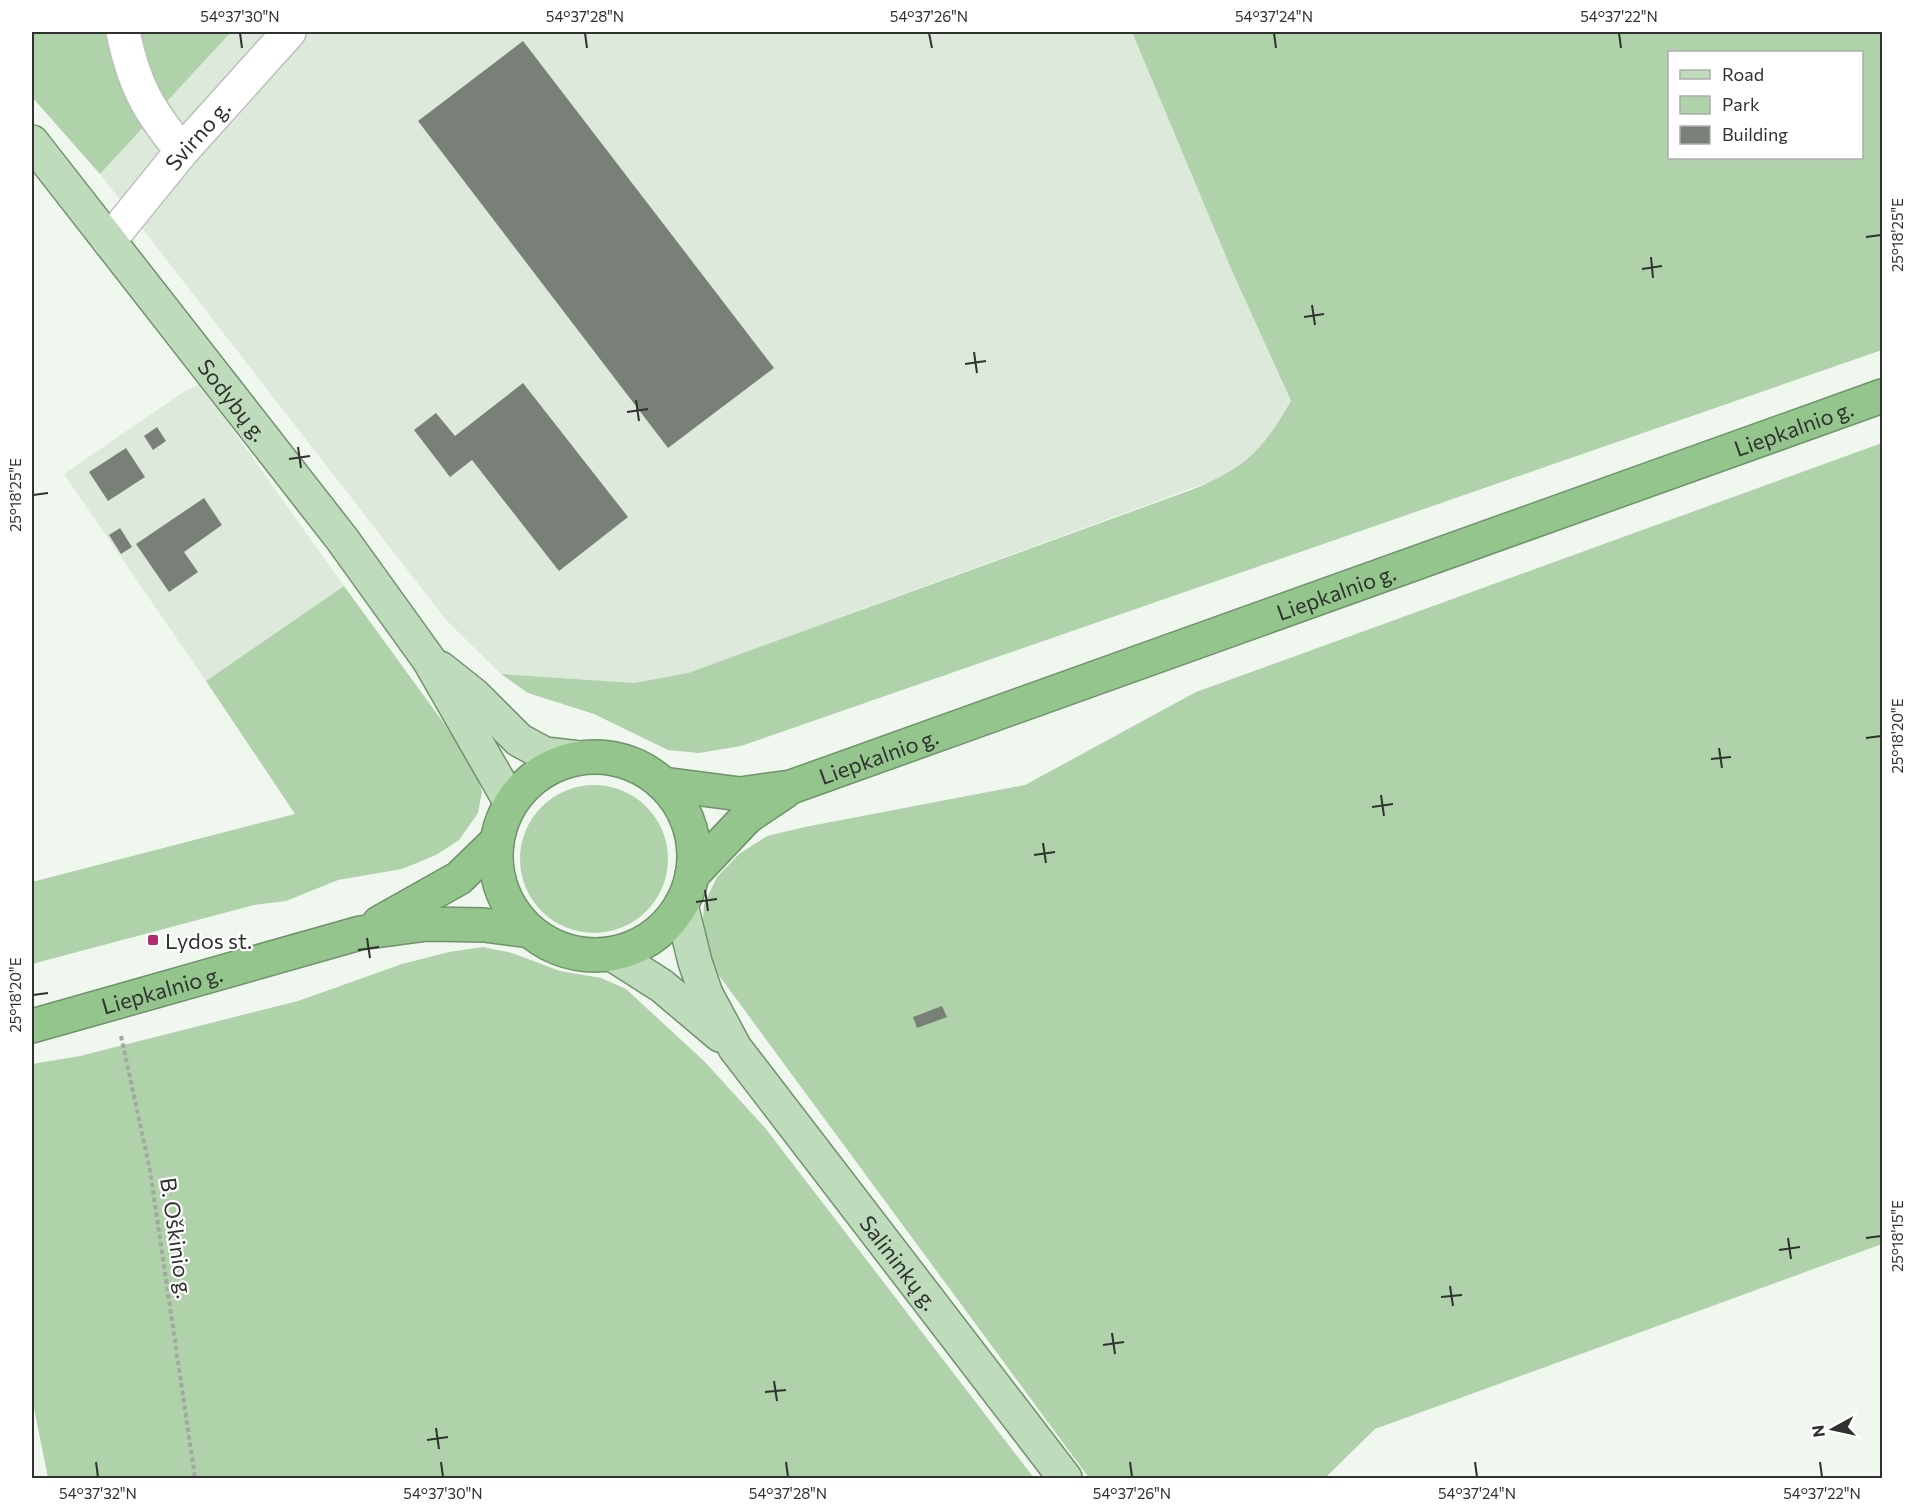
<svg xmlns="http://www.w3.org/2000/svg" width="1914" height="1510" font-family="Commissioner,sans-serif">
  <style>
    .built { fill: #dde9db }
    .green { fill: #afd2aa; fill-rule: evenodd }
    .building { fill: #798078 }
    .lines { fill: none; stroke-linecap: round; stroke-linejoin: round }
    .minor-casing { stroke: #b9c1b8; stroke-width: 36 }
    .major-casing { stroke: #70926c; stroke-width: 36 }
    .highway-casing { stroke: #70926c; stroke-width: 36 }
    .path { stroke: #a3a9a2; stroke-width: 4; stroke-dasharray: 4.5 3; stroke-linecap: butt }
    .minor { stroke: #fff; stroke-width: 33 }
    .major { stroke: #bedcbb; stroke-width: 33 }
    .highway { stroke: #93c58d; stroke-width: 33 }
    .ticks { fill: none; stroke: #2f322f; stroke-width: 2 }
    .poi-dot { fill: #af2b73; stroke: #fff; stroke-width: 2 }
    .labels { text-anchor: middle; dominant-baseline: central; stroke-width: 4.5; stroke-linejoin: round; paint-order: stroke }
    .street-label { font-size: 22px; fill: #2f322f; stroke: #fff }
    .poi-label { font-size: 22px; fill: #2f322f; stroke: #fff; text-anchor: start }
    .neatline { fill: none; stroke: #2f322f; stroke-width: 2 }
    .ticks-label { font-size: 15px; text-anchor: middle; fill: #2f322f }
  </style>
  <rect width="100%" height="100%" fill="#eff7ee"/>
  <g class="built">
    <path d="M231,32h901l100,239 59,131 -28,43 -35,30 -540,198 -54,10 -133,-9 -54,-53 -347,-447z"/>
    <path d="M200,384l144,202 -138,95 -142,-207 118,-81z"/>
  </g>
  <g class="green">
    <path d="M32,32h199l-131,142 -68,-77z"/>
    <path d="M1132,32h750v318l-1141,396 -42,7 -31,-3 -74,-36 -66,-21 -27,-19 133,9 54,-10 503,-183c54,-22 71,-39 100,-89l-59,-130zM1670,52h192v106h-192z"/>
    <path d="M1882,443v801l-507,185 -50,49h-236l-377,-512 -10,-31 2,-31 13,-27 22,-23 28,-18 38,-9 220,-42 171,-93z"/>
    <path d="M344,586l131,180 7,26 -4,21 -19,27 -23,15 -34,14 -64,11 -52,21 -32,4 -222,59v-82l263,-68 -89,-133z"/>
    <circle cx="594" cy="859" r="74"/>
    <path d="M483,947l29,6 48,18 41,7 25,11 79,73 61,67 268,349h-986l-16,-80v-334l48,-8 218,-55 104,-37 47,-12z"/>
  </g>
  <g class="building">
    <path d="M523,41l251,327 -106,80 -250,-327z"/>
    <path d="M523,383l105,134 -69,54 -87,-111 -22,17 -36,-47 22,-17 19,23z"/>
    <path d="M157,427l9,14 -13,9 -9,-14z"/>
    <path d="M126,448l19,29 -37,24 -19,-29z"/>
    <path d="M204,498l18,27 -38,27 14,20 -29,20 -33,-48z"/>
    <path d="M120,528l12,19 -11,7 -12,-19z"/>
    <path d="M942,1006l5,11 -30,11 -4,-11z"/>
  </g>
  <g class="lines">
    <defs>
      <g id="minor">
        <path d="M123,32c11,53 25,78 59,119"/>
        <path id="s1" d="M109,241l73,-90 107,-119"/>
      </g>
      <g id="major">
        <path id="s2" d="M32,142l310,397 87,121 82,143"/>
        <path d="M440,668l34,27 45,45 26,14 34,4"/>
        <path id="s3" d="M681,905l14,57 11,32 29,54 330,430"/>
        <path d="M612,954l50,32 58,49"/>
      </g>
      <g id="highway">
        <circle cx="595" cy="856" r="99"/>
        <path id="s4" d="M663,784l77,10 51,-7 1091,-391"/>
        <path d="M692,875l55,-58 37,-25"/>
        <path d="M379,923l80,-45 38,-37"/>
        <path id="s5" d="M32,1026l328,-93 67,-9 57,1 46,6"/>
      </g>
    </defs>
    <use href="#minor" class="minor-casing"/>
    <use href="#major" class="major-casing"/>
    <use href="#highway" class="highway-casing"/>
    <path class="path" d="M121,1036l29,134 45,308"/>
    <use href="#minor" class="minor"/>
    <use href="#major" class="major"/>
    <use href="#highway" class="highway"/>
  </g>
  <path class="ticks" d="M240,33l2,15M585,33l2,15M929,33l3,15M1274,33l2,15M1619,33l2,15M1866,237l15,-2M1651,257l2,21M1642,269l20,-3M1312,305l3,20M1304,317l20,-3M974,352l3,21M965,364l21,-3M636,400l3,21M627,412l21,-3M298,447l3,21M289,459l21,-3M33,495l15,-2M1866,738l15,-2M1719,748l3,20M1711,759l20,-2M1381,795l3,21M1372,807l21,-3M1043,843l3,20M1034,855l21,-3M705,890l3,21M696,902l21,-3M367,938l3,20M358,950l21,-3M33,995l15,-2M1788,1238l3,21M1866,1238l15,-2M1779,1250l21,-3M1450,1286l3,20M1441,1297l21,-2M1112,1333l3,21M1103,1345l21,-3M774,1381l3,20M765,1392l21,-2M436,1428l3,21M427,1440l21,-3M96,1462l2,15M441,1462l2,15M786,1462l2,15M1130,1462l2,15M1475,1462l2,15M1820,1462l2,15"/>
  <rect class="poi-dot" x="147" y="934" width="12" height="12" rx="3"/>
  <g class="labels">
    <g class="street-label">
      <text stroke="none"><textPath href="#s1" startOffset="138">Svirno g.</textPath></text>
      <text stroke="none"><textPath href="#s2" startOffset="327">Sodybų g.</textPath></text>
      <text stroke="none"><textPath href="#s4" startOffset="1194">Liepkalnio g.</textPath></text>
      <text stroke="none"><textPath href="#s4" startOffset="708">Liepkalnio g.</textPath></text>
      <text stroke="none"><textPath href="#s4" startOffset="222">Liepkalnio g.</textPath></text>
      <text stroke="none"><textPath href="#s5" startOffset="135">Liepkalnio g.</textPath></text>
      <text transform="translate(177 1238) rotate(82)">B. Oškinio g.</text>
      <text stroke="none"><textPath href="#s3" startOffset="424">Salininkų g.</textPath></text>
    </g>
    <g class="poi-label">
      <text x="165" y="940">Lydos st.</text>
    </g>
  </g>
  <rect width="1914" height="1510" fill="none" stroke="#ffffff" stroke-width="66"/>
  <rect x="1668" y="51" width="195" height="108" fill="#ffffff" stroke="#acadac" stroke-width="1.5"/>
  <rect x="1680" y="70" width="30" height="9" fill="#bedcbb" stroke="#acadac" stroke-width="1.5"/>
  <text x="1722" y="81" font-size="18" fill="#2f322f">Road</text>
  <rect x="1680" y="96" width="30" height="18" fill="#afd2aa" stroke="#acadac" stroke-width="1.5"/>
  <text x="1722" y="111" font-size="18" fill="#2f322f">Park</text>
  <rect x="1680" y="126" width="30" height="18" fill="#798078" stroke="#acadac" stroke-width="1.5"/>
  <text x="1722" y="141" font-size="18" fill="#2f322f">Building</text>
  <g transform="translate(1833 1429) rotate(262)" stroke="#ffffff" stroke-width="4.5" paint-order="stroke">
  <path d="M0-4.5L10 22L0 15L-10 22Z" fill="#2f322f"/>
  <text y="-9" font-size="16" font-weight="bold" text-anchor="middle" fill="#2f322f">N</text>
  </g>
  <rect x="33" y="33" width="1848" height="1444" class="neatline"/>
  <g class="ticks-label">
    <text x="240" y="22">54°37'30"N</text>
    <text x="585" y="22">54°37'28"N</text>
    <text x="929" y="22">54°37'26"N</text>
    <text x="1274" y="22">54°37'24"N</text>
    <text x="1619" y="22">54°37'22"N</text>
    <text transform="translate(1898 235) rotate(-90)" y="5">25°18'25"E</text>
    <text transform="translate(16 495) rotate(-90)" y="5">25°18'25"E</text>
    <text transform="translate(1898 736) rotate(-90)" y="5">25°18'20"E</text>
    <text transform="translate(16 995) rotate(-90)" y="5">25°18'20"E</text>
    <text transform="translate(1898 1236) rotate(-90)" y="5">25°18'15"E</text>
    <text x="98" y="1499">54°37'32"N</text>
    <text x="443" y="1499">54°37'30"N</text>
    <text x="788" y="1499">54°37'28"N</text>
    <text x="1132" y="1499">54°37'26"N</text>
    <text x="1477" y="1499">54°37'24"N</text>
    <text x="1822" y="1499">54°37'22"N</text>
  </g>
</svg>
